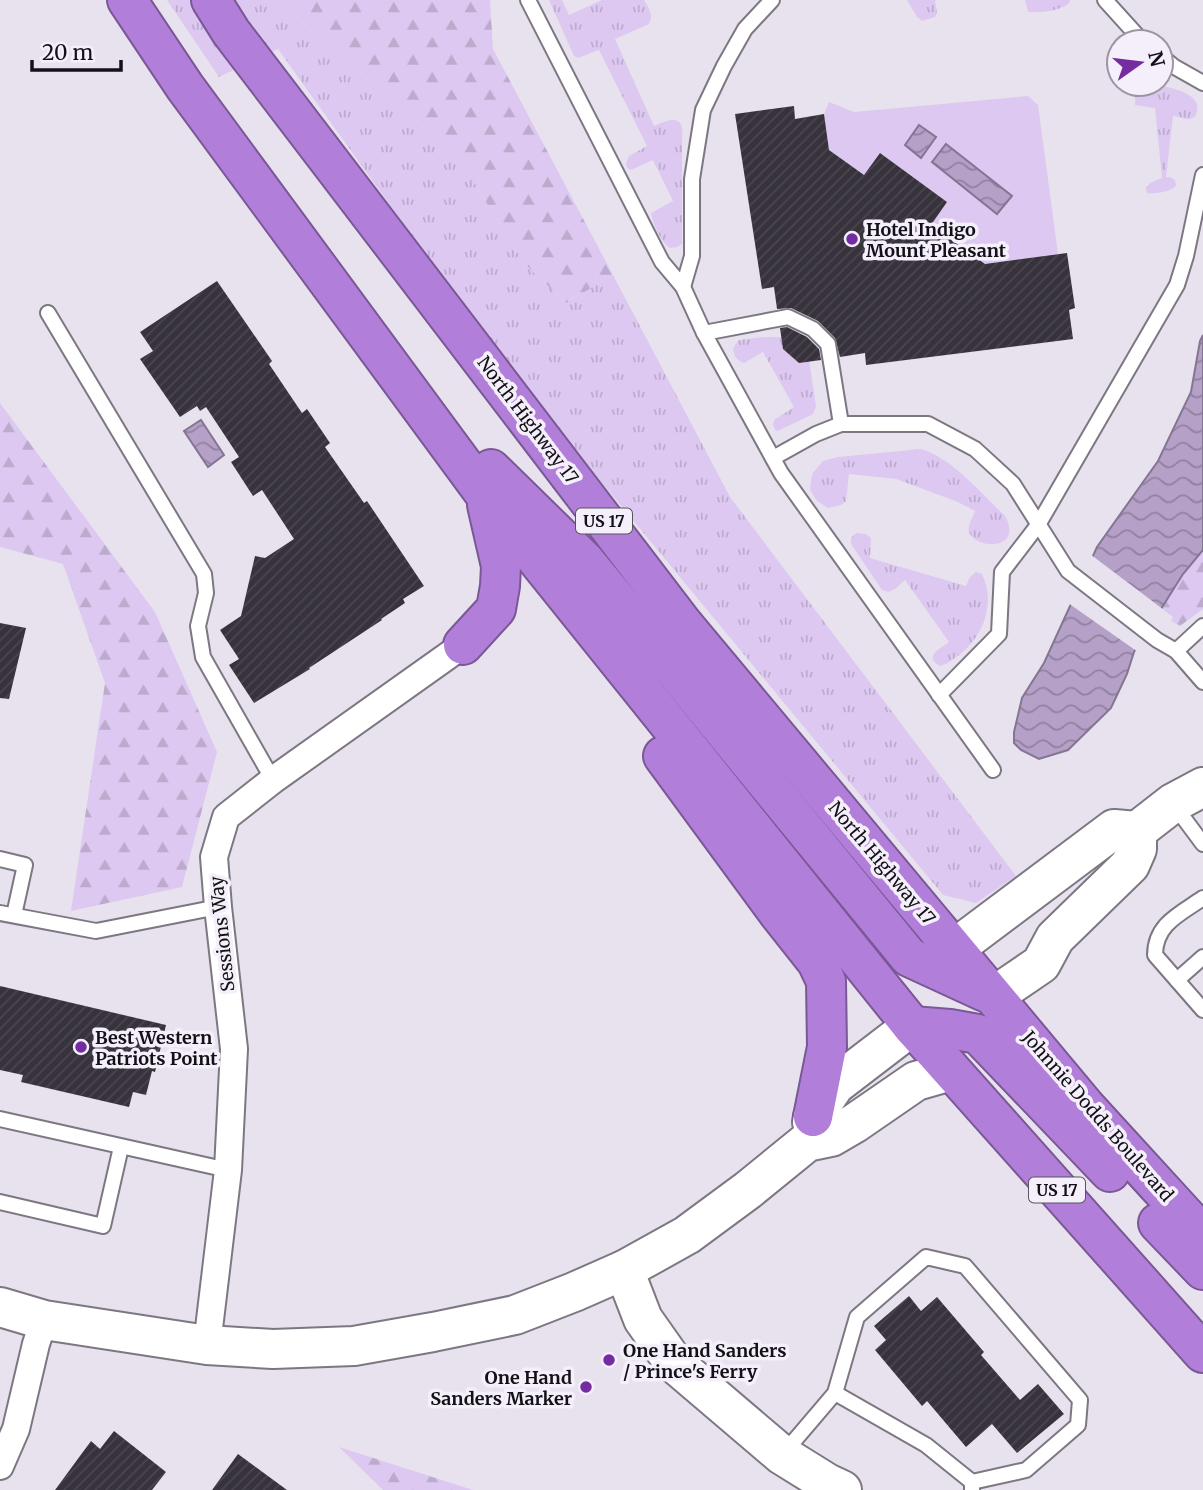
<svg xmlns="http://www.w3.org/2000/svg" width="1203" height="1490" font-family="Merriweather,serif">
  <style>
    .grass { fill: url(#grass-tufts) }
    .forest { fill: url(#forest-firs) }
    .garden { fill: #ddc8f1 }
    .water { fill: url(#water-waves); stroke: #847592; stroke-width: 2 }
    .pier { fill: #e8e2ee }
    .building { fill: url(#building-hatch) }
    .lines { fill: none; stroke-linecap: round; stroke-linejoin: round }
    .lane-casing { stroke: #7d7782; stroke-width: 18 }
    .street-casing { stroke: #7d7782; stroke-width: 30 }
    .secondary-casing { stroke: #7d7782; stroke-width: 42 }
    .highway-casing { stroke: #7a5895; stroke-width: 42 }
    .lane { stroke: #fff; stroke-width: 14 }
    .street { stroke: #fff; stroke-width: 26 }
    .secondary { stroke: #fff; stroke-width: 38 }
    .highway { stroke: #b17fda; stroke-width: 38 }
    .poi-dot { fill: #732da1; stroke: #f5effb; stroke-width: 2.5 }
    .labels { text-anchor: middle; dominant-baseline: central; stroke-width: 7; stroke-linejoin: round; paint-order: stroke }
    .shield { fill: #f5effb; stroke: #57545a; stroke-width: 2 }
    .shield-label { font-size: 16px; font-weight: bold; fill: #131115 }
    .poi-label { font-size: 18px; font-weight: bold; fill: #131115; stroke: #f5effb; text-anchor: start }
    .street-label { font-size: 18px; fill: #131115; stroke: #f5effb }
  </style>
  <defs>
    <pattern id="grass-tufts" width="24" height="20" patternUnits="userSpaceOnUse" patternTransform="scale(1.75)"><rect width="24" height="20" fill="#ddc8f1"/><path d="M3 7l-1-3M5 7V3M7 7l1-3M15 17l-1-3M17 17v-4M19 17l1-3" fill="none" stroke="#bdabce"/></pattern>
    <pattern id="forest-firs" width="22" height="20" patternUnits="userSpaceOnUse" patternTransform="scale(1.75)"><rect width="22" height="20" fill="#ddc8f1"/><path d="M5 1l3.5 6h-7zM16 11l3.5 6h-7z" fill="#bdabce"/></pattern>
    <pattern id="water-waves" width="16" height="10" patternUnits="userSpaceOnUse" patternTransform="scale(1.75)"><rect width="16" height="10" fill="#b5a0c8"/><path d="M0 5q4-4 8 0t8 0" fill="none" stroke="#9281a1"/></pattern>
    <pattern id="building-hatch" width="6" height="6" patternUnits="userSpaceOnUse" patternTransform="scale(1.75)"><rect width="6" height="6" fill="#37323c"/><path d="M-1 1l2-2M0 6l6-6M5 7l2-2" fill="none" stroke="#4a464f"/></pattern>
  </defs>
  <rect width="100%" height="100%" fill="#e8e2ee"/>
  <g class="grass">
    <path d="M167,0h112l19,19 161,139 65,105 42,40 47,-28 117,222 286,379 -40,27 -33,-8 -345,-417 -176,-228 -144,-201 -59,28z"/>
    <path d="M549,0h13l7,15 33,-15h42c5,9 10,15 5,24l-34,15 39,87c20,-9 31,-11 28,16v102l-5,3 -7,1c-10,-7 -17,-24 -19,-35l22,-12 -20,-41 -22,10 -4,-2 -1,-5 3,-7 18,-10 -48,-96 -21,8 -4,-2z"/>
    <path d="M907,0h31l-3,1 2,12 -2,4 -13,4 -5,-4z"/>
    <path d="M1025,0h45v2c-8,9 -29,11 -42,10z"/>
    <path d="M1142,84c14,0 61,6 55,27 -1,4 -2,7 -7,8 -5,1 -12,-3 -17,-3l-7,61h4l5,3c0,1 1,3 1,5 -3,7 -22,9 -29,8l-1,-5 4,-5 12,-5 -7,-70 -20,-3v-13l3,-7z"/>
    <path d="M764,337h30l14,16 8,53 -3,8 -35,17 -3,-1 -2,-5 1,-5 20,-13 -31,-55 -19,11c-8,-3 -10,-7 -11,-15l6,-8z"/>
    <path d="M921,449c31,9 61,45 84,67 19,35 -29,34 -36,16 -2,-6 4,-15 6,-21l-17,-9 -62,-23 -47,-5 -3,27 -5,4 -13,3 -11,-7 -7,-11 2,-16 11,-13 15,-4z"/>
    <path d="M856,533l10,1 5,4 -1,20 96,28 4,-9 6,-5 6,2c14,29 2,62 -23,81 -6,4 -11,9 -19,11 -17,-10 0,-17 9,-24l-44,-62 -10,9 -7,3 -6,-2 -31,-46v-6z"/>
  </g>
  <g class="forest">
    <path d="M279,0h211l3,49 120,226 -47,28 -42,-40 -65,-105 -161,-139z"/>
    <path d="M0,403l155,209 62,140 -35,135 -111,24 34,-228 -42,-119 -63,-17z"/>
    <path d="M1203,550v59l-23,17 -9,-5 2,-4 -12,-9 22,-34z"/>
    <path d="M339,1447l134,43h-90z"/>
  </g>
  <path class="garden" d="M1028,96l10,9 20,149 -73,10 -54,-39 16,-23 -67,-49 -16,22 -35,-25 -5,-36 5,-12 25,10z"/>
  <g class="water">
    <path d="M919,125l17,12 -15,21 -16,-13z"/>
    <path d="M946,144l66,52 -15,18 -65,-52z"/>
    <path d="M1203,335v215l-20,24 -49,78 -7,22 -16,34 -43,42 -29,9 -18,-9 -7,-7v-11l8,-34 22,-35 53,-116 61,-86 33,-69 9,-51z"/>
    <path d="M201,420l23,35 -16,12 -24,-36z"/>
  </g>
  <path class="pier" d="M1090,554l74,56 -26,42 -70,-49z"/>
  <g class="building">
    <path d="M794,106l1,13 29,-5 5,36 35,25 16,-22 67,49 -16,23 54,39 82,-11 8,55 -6,2 4,29 -207,26 -1,-12 -25,4 -5,-19 -17,-17 -27,-13 -14,1 -3,-22 -12,2 -27,-175z"/>
    <path d="M217,281l55,80 -3,3 33,49 5,-4 23,34 -5,4 39,56 3,-2 57,85 -21,13 2,4 -24,16 1,1 -73,48 1,1 -56,34 -25,-38 10,-6 -19,-29 21,-14 14,-60 10,2 29,-19 -32,-49 -9,6 -22,-34 8,-5 -33,-50 -6,4 -3,-5 -17,11 -40,-58 13,-8 -13,-19z"/>
    <path d="M787,327l20,10 12,12 2,11 -22,3 -16,-14 -3,-21z"/>
    <path d="M0,623l26,5 -17,71 -9,-1z"/>
    <path d="M0,986l166,39 -11,47 -3,-1 -6,24 -13,-3 -4,15 -108,-25 2,-7 -23,-5z"/>
    <path d="M909,1296l12,15 16,-14 47,55 -3,3 39,45 18,-16 26,30 -47,39 -25,-29 -26,23 -39,-46 -5,5 -47,-56 11,-10 -12,-14z"/>
    <path d="M114,1431l52,41 -14,18h-97l36,-49 9,8z"/>
    <path d="M238,1454l49,36h-75z"/>
  </g>
  <g class="lines">
    <defs>
      <g id="lane">
        <path d="M528,0l134,262 21,25 21,46 77,140 212,297"/>
        <path d="M1105,0l38,42"/>
        <path d="M1161,56l12,10 30,17"/>
        <path d="M683,287l9,-31v-77l11,-69 21,-44 21,-37 27,-29"/>
        <path d="M48,313l156,261 2,19 -8,33 5,31 70,123"/>
        <path d="M704,333l84,-16 25,12 15,15 13,80"/>
        <path d="M773,458l43,-24 25,-10h87l47,25 38,35 55,87 89,69 19,11 27,31"/>
        <path d="M1176,651l27,-25"/>
        <path d="M939,695l60,-61 3,-62 36,-47 139,-240 9,-29 17,-81"/>
        <path d="M1174,805l29,39"/>
        <path d="M0,859l25,6 -11,50"/>
        <path d="M1203,898c-23,16 -48,26 -48,57l48,55"/>
        <path d="M0,913l96,18 122,-24"/>
        <path d="M1177,980l26,-23"/>
        <path d="M0,1119l228,51"/>
        <path d="M0,1202l103,24 18,-79"/>
        <path d="M835,1393l91,52 46,37"/>
        <path d="M783,1454l52,-61 22,-76 69,-60 39,9 115,134 -2,25 -52,45 -54,12v8"/>
      </g>
      <g id="street">
        <path d="M207,1345l21,-175 6,-121 -16,-142 -4,-50 12,-40 47,-37 190,-135"/>
        <path d="M0,1466l16,-37 20,-85 8,-24"/>
      </g>
      <g id="secondary">
        <path d="M954,949l160,-120 23,2 36,-28 30,-16"/>
        <path d="M994,996l47,-32 14,-26 75,-73 7,-16v-18"/>
        <path d="M812,1122l1,-5 22,-32 77,-59"/>
        <path d="M624,1270l19,49 31,44 108,92 45,28 15,7"/>
        <path d="M0,1307l44,13 163,25 66,4 81,-3 79,-14 82,-17 59,-23 50,-22 63,-35 61,-45 59,-48 24,-5 24,-14 61,-42 35,-10"/>
      </g>
      <g id="highway">
        <path d="M127,0l58,87 299,406 58,73 370,460 291,327"/>
        <path d="M211,0l20,32 452,592 402,482 118,129"/>
        <path d="M491,469l94,92 324,396 76,35"/>
        <path d="M463,645l33,-36 4,-23 1,-20 -14,-61"/>
        <path d="M663,756l116,158 38,48 9,19 1,66 -14,70"/>
        <path d="M912,1026l38,3 28,5 132,138"/>
        <path d="M1158,1223l45,47"/>
      </g>
    </defs>
    <use href="#lane" class="lane-casing"/>
    <use href="#street" class="street-casing"/>
    <use href="#secondary" class="secondary-casing"/>
    <use href="#highway" class="highway-casing"/>
    <use href="#lane" class="lane"/>
    <use href="#street" class="street"/>
    <use href="#secondary" class="secondary"/>
    <use href="#highway" class="highway"/>
  </g>
  <g class="poi-dot">
    <circle cx="852" cy="239" r="7"/>
    <circle cx="81" cy="1047" r="7"/>
    <circle cx="609" cy="1360" r="7"/>
    <circle cx="586" cy="1387" r="7"/>
  </g>
  <g class="labels">
    <g class="shield">
      <rect x="576" y="508.5" width="56" height="25" rx="5"/>
      <rect x="1029" y="1177.5" width="56" height="25" rx="5"/>
    </g>
    <g class="shield-label">
      <text x="604" y="521">US 17</text>
      <text x="1057" y="1190">US 17</text>
    </g>
    <g class="poi-label">
      <text x="866" y="229">Hotel Indigo<tspan x="866" dy="21">Mount Pleasant</tspan></text>
      <text x="95" y="1037">Best Western<tspan x="95" dy="21">Patriots Point</tspan></text>
      <text x="623" y="1350">One Hand Sanders<tspan x="623" dy="21">/ Prince's Ferry</tspan></text>
      <text x="572" y="1377" text-anchor="end">One Hand<tspan x="572" dy="21">Sanders Marker</tspan></text>
    </g>
    <g class="street-label">
      <text transform="translate(528 420) rotate(53)">North Highway 17</text>
      <text transform="translate(882 863) rotate(50)">North Highway 17</text>
      <text transform="translate(222 934) rotate(-96)">Sessions Way</text>
      <text transform="translate(1098 1116) rotate(49)">Johnnie Dodds Boulevard</text>
    </g>
  </g>
  <g transform="translate(1140 63) rotate(76)"><circle r="33" fill="#f5effb" stroke="#9b969f" stroke-width="2"/>
  <path d="M0-5L12 26L0 18L-12 26Z" fill="#732da1"/>
  <text y="-10" font-size="19" font-weight="bold" text-anchor="middle" fill="#131115">N</text>
  </g>
  <path d="M32 60v10h89v-10" fill="none" stroke="#131115" stroke-width="3.5"/>
  <text x="42" y="60" font-size="21" fill="#131115" stroke="#f5effb" stroke-width="5" paint-order="stroke">20 m</text>
</svg>
